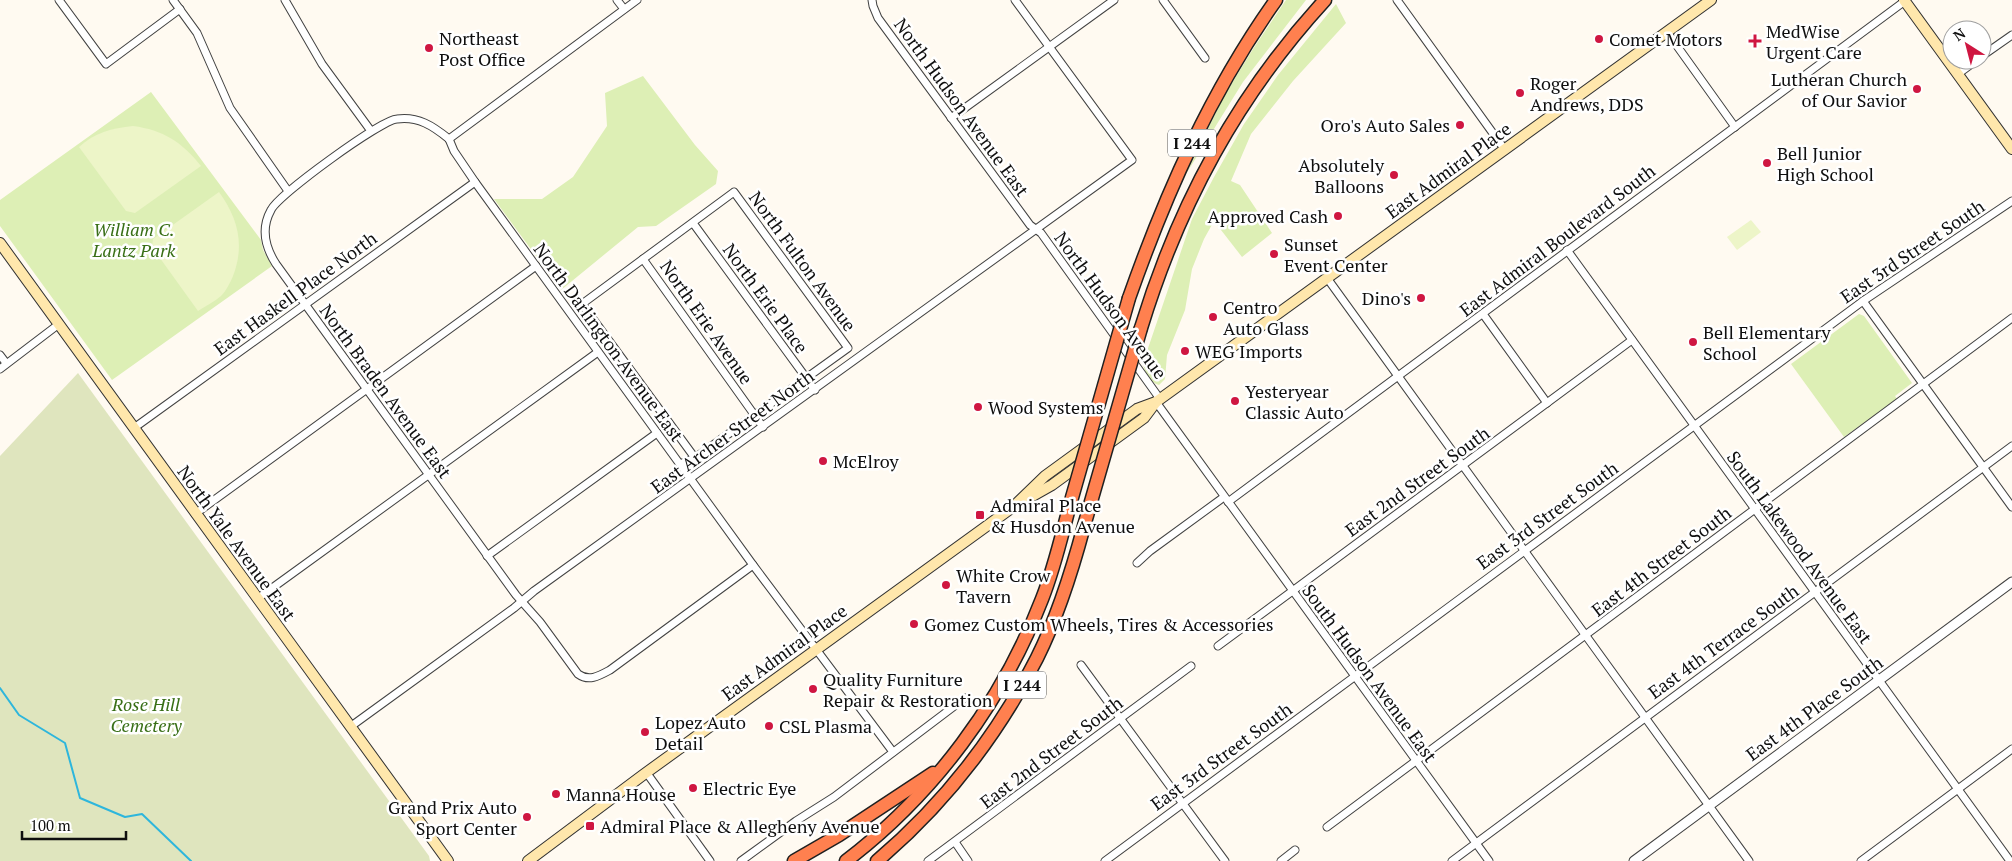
<svg xmlns="http://www.w3.org/2000/svg" width="2012" height="861" font-family="'PT Serif',serif">
  <style>
    .green { fill: #ddefb5 }
    .cemetery { fill: #dfe5be }
    .pitch { fill: #edf5c8 }
    .lines { fill: none; stroke-linecap: round; stroke-linejoin: round }
    .stream { stroke: #2eb6dc; stroke-width: 2 }
    .minor-casing { stroke: #424242; stroke-width: 9 }
    .tertiary-casing { stroke: #424242; stroke-width: 11 }
    .secondary-casing { stroke: #313131; stroke-width: 12 }
    .motorway-casing { stroke: #202020; stroke-width: 15 }
    .minor { stroke: #fff; stroke-width: 7 }
    .tertiary { stroke: #fff; stroke-width: 9 }
    .secondary { stroke: #ffe7ac; stroke-width: 10 }
    .motorway { stroke: #ff804f; stroke-width: 12 }
    .motorway-bridge-casing { stroke: #202020; stroke-width: 15; stroke-linecap: butt }
    .motorway-bridge { stroke: #ff804f; stroke-width: 12 }
    .poi-dot { fill: #cf1641; stroke: #fff; stroke-width: 2 }
    .labels { text-anchor: middle; dominant-baseline: central; stroke-width: 5; stroke-linejoin: round; paint-order: stroke }
    .shield { fill: #fff; stroke: #575757; stroke-width: 1 }
    .shield-label { font-size: 16px; font-weight: bold; fill: #0f0f0f }
    .poi-label { font-size: 18px; fill: #0f0f0f; stroke: #fff; text-anchor: start }
    .street-label { font-size: 18px; fill: #0f0f0f; stroke: #fff }
    .park-label { font-size: 18px; font-style: italic; fill: #396f17; stroke: #fff }
  </style>
  <rect width="100%" height="100%" fill="#fffaf1"/>
  <g class="green">
    <path d="M1286,0h20l-63,82 -57,92 38,-78 29,-47z"/>
    <path d="M1336,4l10,19 -53,58 -42,53 -20,47 9,4 32,48 -30,24 -28,-36 -10,18 -12,30 -7,41 -18,45 -2,24 -6,6c-9,-2 -15,-14 -16,-22l49,-144 22,-42 30,-53 34,-49z"/>
    <path d="M643,76l52,69 23,26 -2,13 -60,42 -18,1 -77,63 -67,-91h48l31,-22 34,-51 -2,-33z"/>
    <path d="M151,92l110,148 2,10 9,16 -160,114 -112,-154v-26z"/>
    <path d="M1859,314l5,2 48,67 -17,13 2,3 -53,38 -53,-73z"/>
  </g>
  <path class="cemetery" d="M78,373l351,483 1,5h-430v-405z"/>
  <g class="pitch">
    <path d="M133,126c30,4 49,16 68,40l-66,47 -9,-2 -47,-64c15,-14 33,-19 54,-21z"/>
    <path d="M219,192c19,26 26,53 14,84 -3,7 -7,15 -12,20 -7,6 -16,10 -23,15l-46,-64 1,-8z"/>
    <path d="M1751,220l10,12 -24,18 -10,-13z"/>
  </g>
  <g class="lines">
    <path class="stream" d="M0,688l19,27 46,28 15,55 45,19 17,-3 49,47"/>
    <defs>
      <g id="minor">
        <path d="M59,0l47,64 74,-55"/>
        <path d="M173,0l24,33 33,75 58,83"/>
        <path d="M285,0l37,64 49,67"/>
        <path d="M617,0l7,9"/>
        <path d="M872,0l1,6 5,12 152,207 11,8 119,166"/>
        <path d="M1163,0l42,58"/>
        <path d="M1397,0l108,150"/>
        <path d="M1667,32l68,95"/>
        <path d="M1982,56l30,-21"/>
        <path d="M1958,74l19,-14"/>
        <path d="M951,118l163,-118"/>
        <path d="M449,139c-16,-13 -31,-23 -52,-20 -16,1 -118,75 -126,91 -10,18 -6,37 5,54l240,331 24,27 38,52c11,8 21,2 32,-4l143,-105"/>
        <path d="M449,139l5,12 21,31 278,383 140,187"/>
        <path d="M449,139l188,-139"/>
        <path d="M693,223l122,167"/>
        <path d="M1567,250l443,611"/>
        <path d="M643,259l120,168"/>
        <path d="M1327,278l422,583"/>
        <path d="M1863,301l149,206"/>
        <path d="M1483,314l64,89"/>
        <path d="M0,355l6,8"/>
        <path d="M0,369l59,-45"/>
        <path d="M1156,402l333,459"/>
        <path d="M134,428l341,-246"/>
        <path d="M680,464l15,-6 153,-110 -114,-156 -152,112 113,154"/>
        <path d="M1228,502l677,-501"/>
        <path d="M195,514l341,-248"/>
        <path d="M487,556l170,-123"/>
        <path d="M1137,563l13,-12 74,-54"/>
        <path d="M257,599l341,-247"/>
        <path d="M1218,646l414,-306"/>
        <path d="M1081,665l144,196"/>
        <path d="M350,727l164,-119 20,-17 598,-431 -117,-160"/>
        <path d="M646,772l64,89"/>
        <path d="M1327,827l685,-509"/>
        <path d="M955,842l13,19"/>
        <path d="M741,861l55,-40 38,-24 131,-99"/>
        <path d="M928,861l263,-195"/>
        <path d="M1105,861l758,-560 149,-100"/>
        <path d="M1281,861l14,-11"/>
        <path d="M1452,861l560,-415"/>
        <path d="M1861,861l151,-112"/>
      </g>
      <path id="tertiary" d="M1634,861l378,-279"/>
      <g id="secondary">
        <path d="M1904,0l108,149"/>
        <path d="M0,243l448,618"/>
        <path d="M1013,507l32,-31 92,-67 19,-7 555,-402"/>
        <path d="M528,861l115,-86 370,-268 39,-22 33,-24 59,-43 12,-16"/>
      </g>
      <g id="motorway">
        <path d="M1129,298c37,-105 82,-207 147,-298"/>
        <path d="M1141,328c38,-124 96,-232 184,-328"/>
        <path d="M794,861l45,-26 94,-62"/>
        <path d="M846,861c88,-67 156,-159 196,-262 12,-30 19,-61 27,-91"/>
        <path d="M877,861c66,-56 120,-125 160,-203 21,-42 35,-87 47,-132"/>
      </g>
    </defs>
    <use href="#minor" class="minor-casing"/>
    <use href="#tertiary" class="tertiary-casing"/>
    <use href="#secondary" class="secondary-casing"/>
    <use href="#motorway" class="motorway-casing"/>
    <use href="#minor" class="minor"/>
    <use href="#tertiary" class="tertiary"/>
    <use href="#secondary" class="secondary"/>
    <use href="#motorway" class="motorway"/>
    <defs>
      <g id="motorway-bridge">
        <path d="M1069,508l60,-210"/>
        <path d="M1084,526l57,-198"/>
      </g>
    </defs>
    <use href="#motorway-bridge" class="motorway-bridge-casing"/>
    <use href="#motorway-bridge" class="motorway-bridge"/>
  </g>
  <g class="poi-dot">
    <circle cx="1599" cy="39" r="5"/>
    <path d="M1752.5 33.5h5v5h5v5h-5v5h-5v-5h-5v-5h5z"/>
    <circle cx="429" cy="48" r="5"/>
    <circle cx="1917" cy="89" r="5"/>
    <circle cx="1520" cy="93" r="5"/>
    <circle cx="1460" cy="125" r="5"/>
    <circle cx="1767" cy="163" r="5"/>
    <circle cx="1394" cy="175" r="5"/>
    <circle cx="1338" cy="216" r="5"/>
    <circle cx="1274" cy="254" r="5"/>
    <circle cx="1421" cy="298" r="5"/>
    <circle cx="1213" cy="317" r="5"/>
    <circle cx="1693" cy="342" r="5"/>
    <circle cx="1185" cy="351" r="5"/>
    <circle cx="1235" cy="401" r="5"/>
    <circle cx="978" cy="407" r="5"/>
    <circle cx="823" cy="461" r="5"/>
    <rect x="975" y="510" width="10" height="10" rx="2.5"/>
    <circle cx="946" cy="585" r="5"/>
    <circle cx="914" cy="624" r="5"/>
    <circle cx="813" cy="689" r="5"/>
    <circle cx="769" cy="726" r="5"/>
    <circle cx="645" cy="732" r="5"/>
    <circle cx="693" cy="788" r="5"/>
    <circle cx="556" cy="794" r="5"/>
    <circle cx="527" cy="817" r="5"/>
    <rect x="585" y="821" width="10" height="10" rx="2.5"/>
  </g>
  <g class="labels">
    <g class="shield">
      <rect x="1168" y="129.5" width="48" height="27" rx="4"/>
      <rect x="998" y="671.5" width="48" height="27" rx="4"/>
    </g>
    <g class="shield-label">
      <text x="1192" y="143">I 244</text>
      <text x="1022" y="685">I 244</text>
    </g>
    <g class="poi-label">
      <text x="1766" y="31">MedWise<tspan x="1766" dy="21">Urgent Care</tspan></text>
      <text x="439" y="38">Northeast<tspan x="439" dy="21">Post Office</tspan></text>
      <text x="1609" y="39">Comet Motors</text>
      <text x="1907" y="79" text-anchor="end">Lutheran Church<tspan x="1907" dy="21">of Our Savior</tspan></text>
      <text x="1530" y="83">Roger<tspan x="1530" dy="21">Andrews, DDS</tspan></text>
      <text x="1450" y="125" text-anchor="end">Oro's Auto Sales</text>
      <text x="1777" y="153">Bell Junior<tspan x="1777" dy="21">High School</tspan></text>
      <text x="1384" y="165" text-anchor="end">Absolutely<tspan x="1384" dy="21">Balloons</tspan></text>
      <text x="1328" y="216" text-anchor="end">Approved Cash</text>
      <text x="1284" y="244">Sunset<tspan x="1284" dy="21">Event Center</tspan></text>
      <text x="1411" y="298" text-anchor="end">Dino's</text>
      <text x="1223" y="307">Centro<tspan x="1223" dy="21">Auto Glass</tspan></text>
      <text x="1703" y="332">Bell Elementary<tspan x="1703" dy="21">School</tspan></text>
      <text x="1195" y="351">WEG Imports</text>
      <text x="1245" y="391">Yesteryear<tspan x="1245" dy="21">Classic Auto</tspan></text>
      <text x="988" y="407">Wood Systems</text>
      <text x="833" y="461">McElroy</text>
      <text x="990" y="505">Admiral Place<tspan x="990" dy="21">&amp; Husdon Avenue</tspan></text>
      <text x="956" y="575">White Crow<tspan x="956" dy="21">Tavern</tspan></text>
      <text x="924" y="624">Gomez Custom Wheels, Tires &amp; Accessories</text>
      <text x="823" y="679">Quality Furniture<tspan x="823" dy="21">Repair &amp; Restoration</tspan></text>
      <text x="655" y="722">Lopez Auto<tspan x="655" dy="21">Detail</tspan></text>
      <text x="779" y="726">CSL Plasma</text>
      <text x="703" y="788">Electric Eye</text>
      <text x="566" y="794">Manna House</text>
      <text x="517" y="807" text-anchor="end">Grand Prix Auto<tspan x="517" dy="21">Sport Center</tspan></text>
      <text x="600" y="826">Admiral Place &amp; Allegheny Avenue</text>
    </g>
    <g class="street-label">
      <text transform="translate(962 107) rotate(54)">North Hudson Avenue East</text>
      <text transform="translate(1448 170) rotate(-36)">East Admiral Place</text>
      <text transform="translate(1557 240) rotate(-37)">East Admiral Boulevard South</text>
      <text transform="translate(1912 251) rotate(-34)">East 3rd Street South</text>
      <text transform="translate(803 261) rotate(54)">North Fulton Avenue</text>
      <text transform="translate(295 293) rotate(-36)">East Haskell Place North</text>
      <text transform="translate(766 298) rotate(54)">North Erie Place</text>
      <text transform="translate(1111 305) rotate(54)">North Hudson Avenue</text>
      <text transform="translate(707 322) rotate(55)">North Erie Avenue</text>
      <text transform="translate(609 342) rotate(54)">North Darlington Avenue East</text>
      <text transform="translate(386 391) rotate(54)">North Braden Avenue East</text>
      <text transform="translate(732 431) rotate(-36)">East Archer Street North</text>
      <text transform="translate(1417 481) rotate(-36)">East 2nd Street South</text>
      <text transform="translate(1547 515) rotate(-36)">East 3rd Street South</text>
      <text transform="translate(237 543) rotate(54)">North Yale Avenue East</text>
      <text transform="translate(1800 547) rotate(54)">South Lakewood Avenue East</text>
      <text transform="translate(1661 561) rotate(-37)">East 4th Street South</text>
      <text transform="translate(1723 641) rotate(-36)">East 4th Terrace South</text>
      <text transform="translate(784 652) rotate(-36)">East Admiral Place</text>
      <text transform="translate(1370 673) rotate(54)">South Hudson Avenue East</text>
      <text transform="translate(1814 708) rotate(-36)">East 4th Place South</text>
      <text transform="translate(1051 752) rotate(-37)">East 2nd Street South</text>
      <text transform="translate(1221 756) rotate(-36)">East 3rd Street South</text>
    </g>
    <g class="park-label">
      <text x="134" y="229">William C.<tspan x="134" dy="21">Lantz Park</tspan></text>
      <text x="146" y="704">Rose Hill<tspan x="146" dy="21">Cemetery</tspan></text>
    </g>
  </g>
  <g transform="translate(1967 45) rotate(324)"><circle r="24" fill="#ffffff" stroke="#9f9f9f"/>
  <path d="M0-4L9 19L0 12L-9 19Z" fill="#cf1641"/>
  <text y="-8" font-size="14" font-weight="bold" text-anchor="middle" fill="#0f0f0f">N</text>
  </g>
  <path d="M22 831v8h104v-8" fill="none" stroke="#0f0f0f" stroke-width="2.5"/>
  <text x="30" y="831" font-size="15" fill="#0f0f0f" stroke="#ffffff" stroke-width="4" paint-order="stroke">100 m</text>
</svg>
